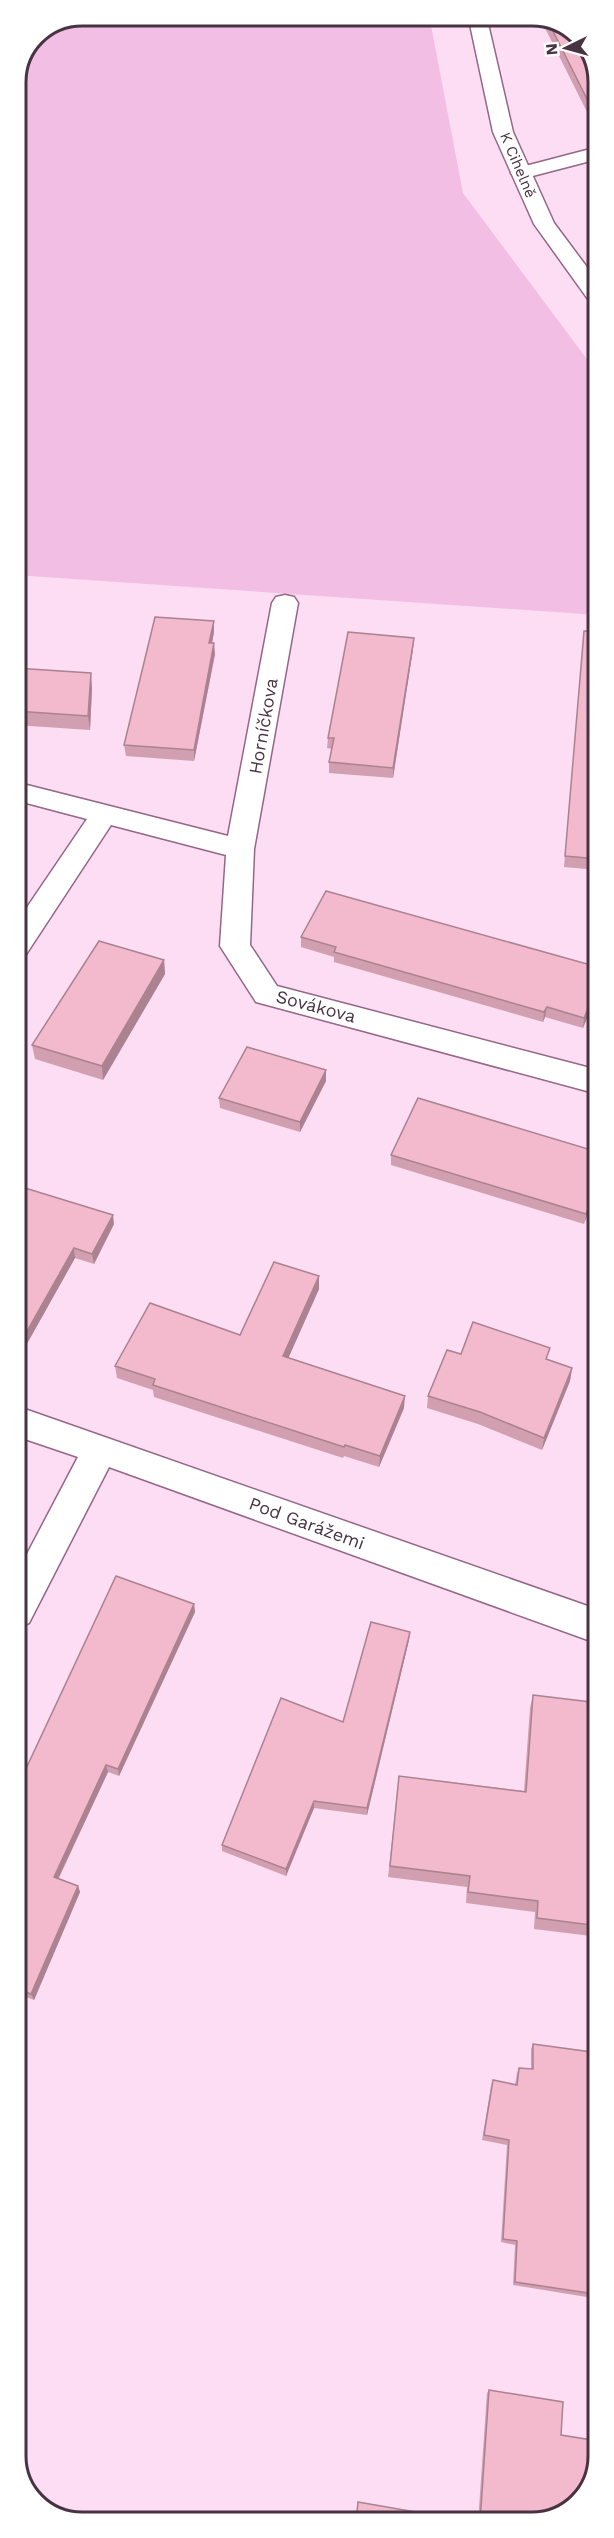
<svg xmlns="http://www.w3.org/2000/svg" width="614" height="2538" font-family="'Work Sans',sans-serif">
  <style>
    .green { fill: #f3bee4 }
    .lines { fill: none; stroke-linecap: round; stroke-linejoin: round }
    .service-casing { stroke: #946687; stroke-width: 3 }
    .minor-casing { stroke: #946687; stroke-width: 3 }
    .tertiary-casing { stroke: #946687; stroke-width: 3 }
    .service { fill: #fff; fill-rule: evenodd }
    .minor { fill: #fff; fill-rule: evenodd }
    .tertiary { fill: #fff; fill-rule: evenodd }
    .wall { fill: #d19fb0 }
    .shaded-wall { fill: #aa8290 }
    .building { fill: #f3b9cd; stroke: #aa8290; stroke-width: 1.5 }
    .labels { text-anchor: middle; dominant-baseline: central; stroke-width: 4.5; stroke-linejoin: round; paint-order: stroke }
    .far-street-label { font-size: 15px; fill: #483342; stroke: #fff }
    .street-label { font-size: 18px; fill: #483342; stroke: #fff }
    .rim { fill: none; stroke: #483342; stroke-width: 3 }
  </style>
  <rect width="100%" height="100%" fill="#fdddf4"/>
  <path class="green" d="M82,15h347l34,178 135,181v241l-583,-40v-494l20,-47z"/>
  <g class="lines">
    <defs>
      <path id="service" d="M598,147v12l-77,20 -7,-2 -3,-4 3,-4z"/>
      <g id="minor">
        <path d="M285,595l9,2 4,6 -44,246 -4,96 27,41 321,84v24l-342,-92 -36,-56 6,-91 -115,-30 -86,131 -10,3v-34l72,-106 -72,-19v-18l213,54 44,-233 4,-6z"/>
        <path d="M16,1406l583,204v34l-490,-177 -80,156 -13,5v-53l62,-118 -62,-21z"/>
      </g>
      <path id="tertiary" d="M468,15h18l27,117 41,91 44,59v21l-8,-1 -56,-78 -41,-92z"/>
    </defs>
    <use href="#service" class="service-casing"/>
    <use href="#minor" class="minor-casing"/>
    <use href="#tertiary" class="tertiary-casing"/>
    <use href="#service" class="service"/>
    <use href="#minor" class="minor"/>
    <use href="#tertiary" class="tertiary"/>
  </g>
  <g class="wall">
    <path d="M539,16l40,18 19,35v48l-8,1z"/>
    <path d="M584,631l14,1v238l-34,-3z"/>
    <path d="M214,632l-2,11 3,11 -21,107 -68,-5 -2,-11z"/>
    <path d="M414,638l-1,11 -20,129 -64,-5v-11l3,-13 -5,-1 1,-10z"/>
    <path d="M15,668l77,20 -2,42 -75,-5z"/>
    <path d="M301,937l297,30v24l-15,37 -38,-11 -2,5 -209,-60v-5l-33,-10z"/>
    <path d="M164,960l1,14 -62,106 -68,-21 -3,-14z"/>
    <path d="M326,1070v11l-26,51 -80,-24 -1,-10z"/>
    <path d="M598,1152l-14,72 -193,-59v-10z"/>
    <path d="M16,1203l98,21 -20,40 -19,-6 -51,91 -8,-3z"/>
    <path d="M319,1276v13l-31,69 116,50 -25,59 -35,-11 -1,2 -189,-61 -1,-7 -36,-12 -2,-12 125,-31z"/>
    <path d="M461,1354l87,5 24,9 -2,13 -28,69 -64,-26 -51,-16 1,-12z"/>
    <path d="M194,1604l1,8 -76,164 -11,-4 -49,106 19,8 2,6 -46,108 -8,-3 -10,22v-229z"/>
    <path d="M410,1632l-1,8 -42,175 -53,-7 -28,68 -64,-25v-6l121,-123z"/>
    <path d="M533,1695l66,8v234l-65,-8 1,-17 -69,-9 1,-16 -79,-10 11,-101 125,15 6,-83z"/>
    <path d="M533,2044l66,9v204h-1l-3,37 -2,4 -80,-13 2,-40 -14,-3 6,-97 -25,-5 9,-54 2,-6 22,5 2,-12 2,-5 12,1v-20z"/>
    <path d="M489,2390l72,45 -16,87h-67l9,-129z"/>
  </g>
  <g class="shaded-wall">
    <path d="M214,621v11l-4,22 -1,-11z"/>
    <path d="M414,638l-1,11 -20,129v-10z"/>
    <path d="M214,643l1,11 -21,107v-11z"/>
    <path d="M91,673l1,15 -2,42 -2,-14z"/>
    <path d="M18,840l2,11 -5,6v-13z"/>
    <path d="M164,960l1,14 -62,106 -1,-14z"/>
    <path d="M598,985v6l-15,37 1,-10z"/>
    <path d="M547,1007l-2,10 -2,5 1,-10z"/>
    <path d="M326,1070v11l-26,51v-10z"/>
    <path d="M598,1182v5l-14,37 2,-10z"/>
    <path d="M113,1215l1,9 -20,40 -2,-10z"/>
    <path d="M74,1248l1,10 -51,91 -2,-9z"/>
    <path d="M319,1276v13l-35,79 -1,-12z"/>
    <path d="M572,1368l-2,13 -28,69 2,-12z"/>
    <path d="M405,1396l-1,12 -25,59 1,-11z"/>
    <path d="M194,1604l1,8 -76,164 -1,-7z"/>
    <path d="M410,1632l-1,8 -42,175v-7z"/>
    <path d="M106,1765l2,7 -52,111 -2,-6z"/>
    <path d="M314,1801v7l-28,68v-7z"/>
    <path d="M78,1886l2,6 -46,108 -3,-6z"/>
    <path d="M23,1991l3,6 -10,22v-11z"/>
  </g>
  <g class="building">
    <path d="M547,19l32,15 19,35v38h-7z"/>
    <path d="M155,617l59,4 -5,22h5l-20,107 -70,-5z"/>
    <path d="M584,631l14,1v227l-33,-3z"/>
    <path d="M348,632l66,6 -21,130 -64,-6 5,-24h-6z"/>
    <path d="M15,668l76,5 -3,43 -73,-5z"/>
    <path d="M326,891l272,76v18l-14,33 -37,-11 -3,5 -210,-60 2,-5 -35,-10z"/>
    <path d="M99,941l65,19 -62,106 -70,-21z"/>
    <path d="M247,1047l79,23 -26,52 -81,-24z"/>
    <path d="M418,1098l180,54v30l-12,32 -195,-59z"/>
    <path d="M25,1188l88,27 -21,39 -18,-6 -52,92 -6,-3v-134z"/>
    <path d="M274,1262l45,14 -36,80 122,40 -25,60 -35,-11 -1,2 -191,-62 2,-6 -40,-13 35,-63 90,32z"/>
    <path d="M473,1322l77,26 -4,11 26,9 -28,70 -64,-26 -52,-16 19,-46 14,4z"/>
    <path d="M116,1576l78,28 -76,165 -12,-4 -52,112 24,9 -47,108 -8,-3 -7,17v-218z"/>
    <path d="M371,1622l39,10 -43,176 -53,-7 -28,68 -64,-24 59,-147 62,24z"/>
    <path d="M533,1695l66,8v223l-62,-8 1,-17 -70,-9 2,-16 -80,-10 9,-90 127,16z"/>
    <path d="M533,2044l66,9v200h-1l-3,41 -80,-12 2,-41 -14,-2 6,-99 -25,-5 9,-55 24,5 2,-17 14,1z"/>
    <path d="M489,2390l74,12 -2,33 31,5 -2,39 -7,21 -38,22h-65z"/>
    <path d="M358,2502l115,20h-117z"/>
  </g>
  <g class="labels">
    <g class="far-street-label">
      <text transform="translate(518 165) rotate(67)">K Cihelně</text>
    </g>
    <g class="street-label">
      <text transform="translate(263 726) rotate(-80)">Horníčkova</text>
      <text transform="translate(316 1006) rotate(15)">Sovákova</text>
      <text transform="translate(307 1523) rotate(20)">Pod Garážemi</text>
    </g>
  </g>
  <path d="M0 0H614V2538H0ZM82 26H532A56 56 0 0 1 588 82V2456A56 56 0 0 1 532 2512H82A56 56 0 0 1 26 2456V82A56 56 0 0 1 82 26Z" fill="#fff" fill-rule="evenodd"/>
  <path class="rim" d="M82 26H532A56 56 0 0 1 588 82V2456A56 56 0 0 1 532 2512H82A56 56 0 0 1 26 2456V82A56 56 0 0 1 82 26Z"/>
  <g transform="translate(566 48) rotate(265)" stroke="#ffffff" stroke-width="4.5" paint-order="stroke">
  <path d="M0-4.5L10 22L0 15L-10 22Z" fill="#483342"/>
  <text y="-9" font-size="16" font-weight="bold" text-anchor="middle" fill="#483342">N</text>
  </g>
</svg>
